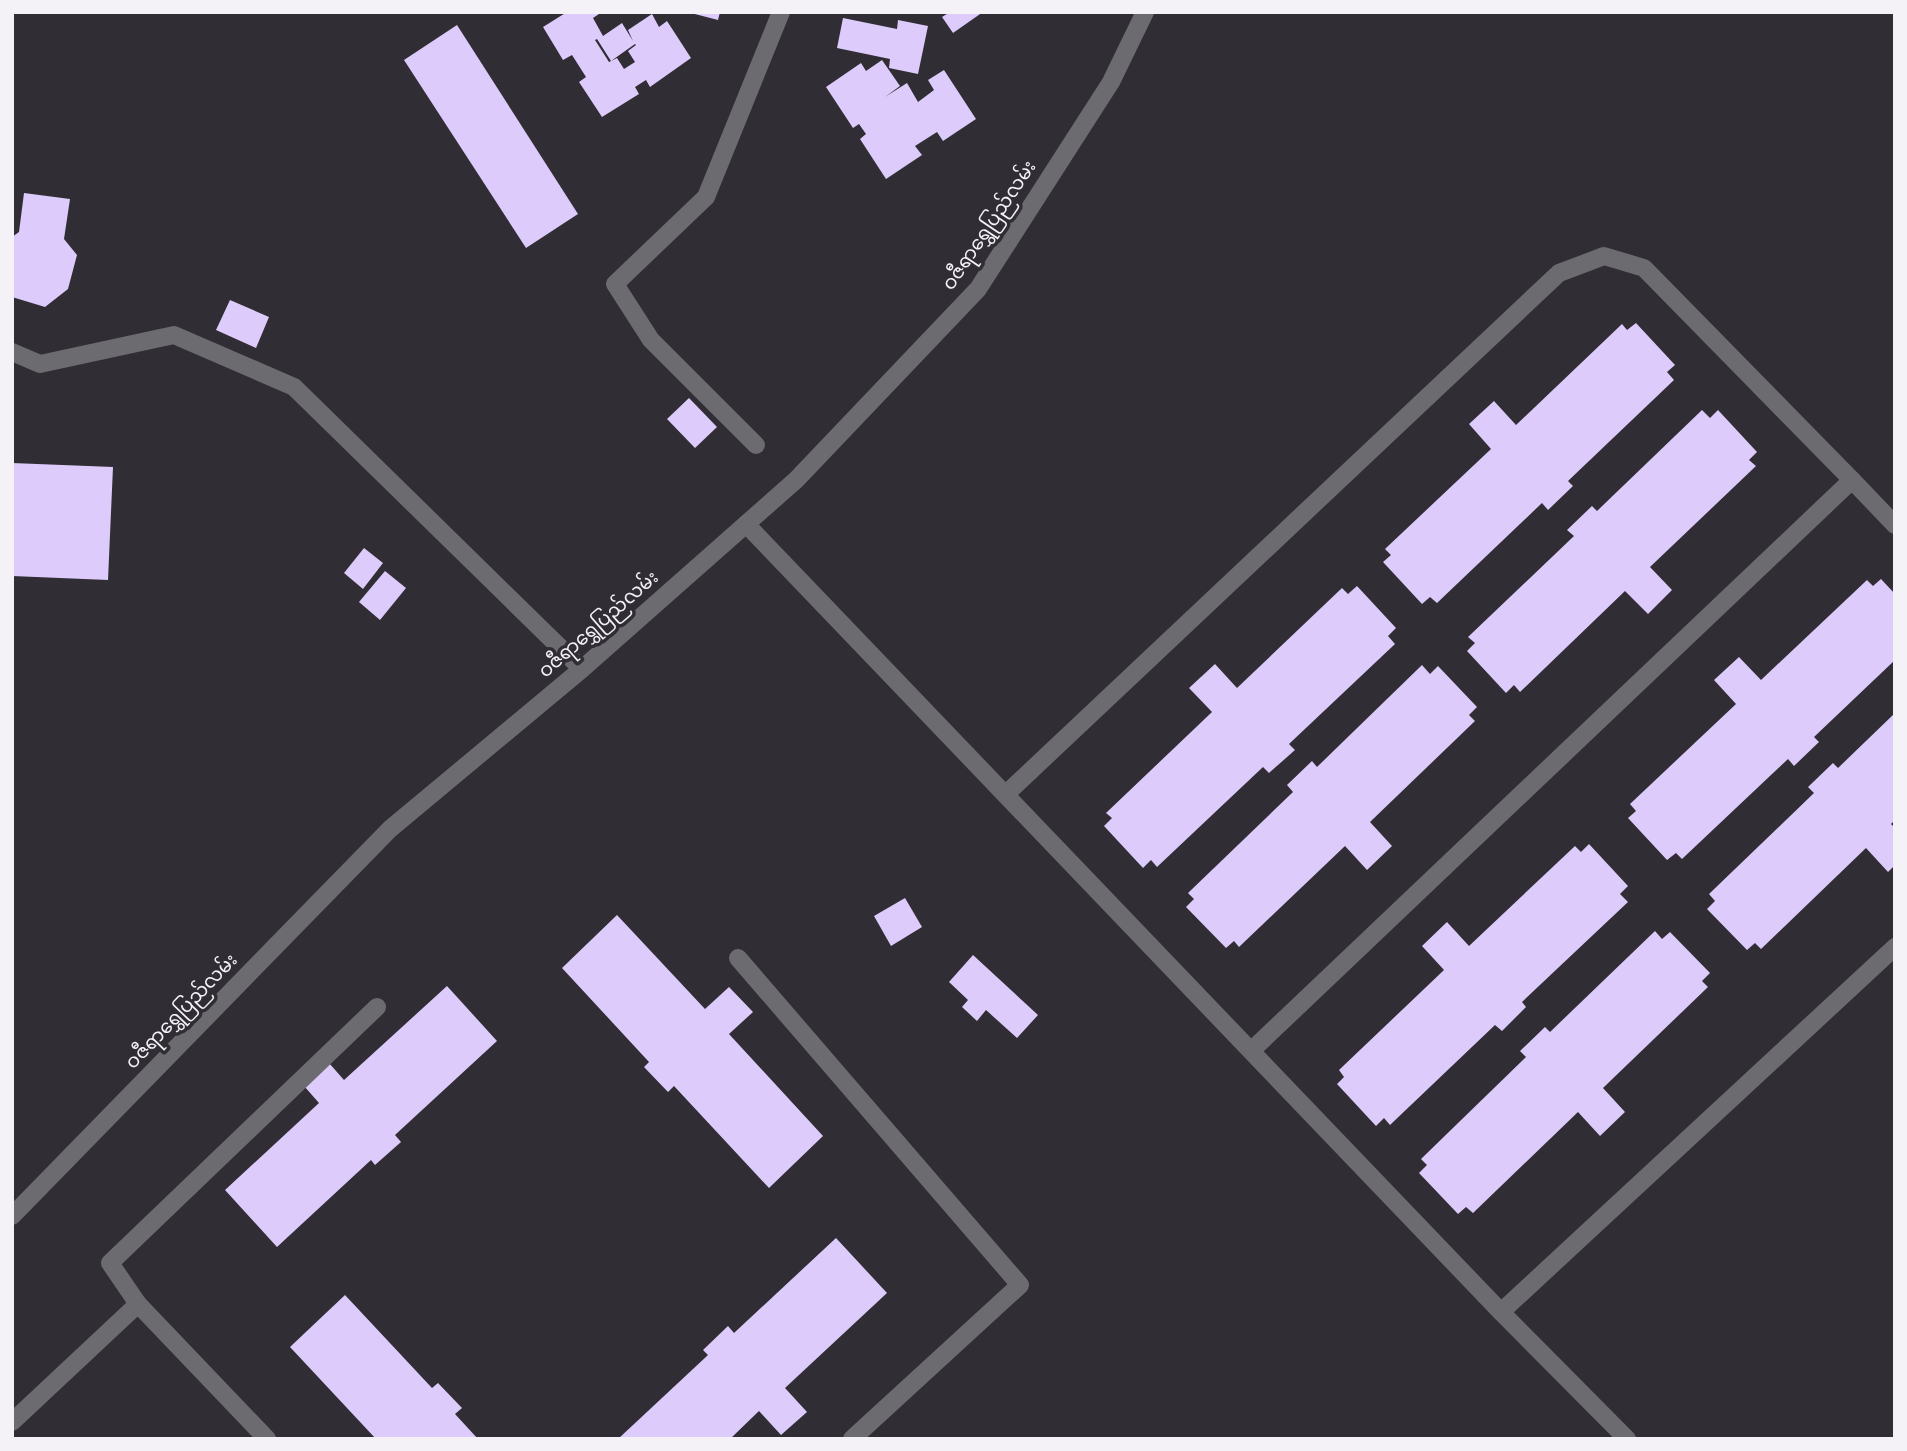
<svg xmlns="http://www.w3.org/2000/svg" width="1907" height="1451" font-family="Overpass,'Noto Sans Myanmar',sans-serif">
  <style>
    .building { fill: #ddcbfb; fill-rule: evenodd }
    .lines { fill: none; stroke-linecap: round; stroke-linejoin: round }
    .street { stroke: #6c6b6f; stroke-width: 18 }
    .labels { text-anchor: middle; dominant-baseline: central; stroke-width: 7; stroke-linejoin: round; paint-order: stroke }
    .street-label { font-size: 19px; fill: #f4f2f7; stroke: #302d34 }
  </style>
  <rect width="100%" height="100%" fill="#302d34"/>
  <g class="building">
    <path d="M567,12h30l2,2 -6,4 10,18 19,-13 11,18 -5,-11 24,-16 7,13 8,-6 24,37 -41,29 -4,-7 -11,7 4,7 -37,23 -23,-35 7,-5 -14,-22 -9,5 -20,-33zM597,39l14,22 24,-17 1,1 -8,6 7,11 -11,7 -7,-11 -8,4 -14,-22z"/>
    <path d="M687,12h33l-2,8z"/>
    <path d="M950,12h33l-30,21 -11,-16z"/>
    <path d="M843,18l54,11 1,-9 30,6 -10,48 -29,-6 1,-9 -53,-11z"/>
    <path d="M457,25l121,189 -52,34 -122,-188z"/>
    <path d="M882,60l18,26 -15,11 22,-14 11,19 16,-12 -6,-10 16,-10 32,49 -33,22 -6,-9 -22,14 7,9 -36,24 -26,-40 6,-5 -7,-10 -6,4 -27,-41 35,-24 5,8z"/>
    <path d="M24,193l46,6 -6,40 13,16 -9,34 -23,18 -33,-10v-60l7,-5z"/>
    <path d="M230,300l39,17 -13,31 -40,-18z"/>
    <path d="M1636,323l39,42 -8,7 7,8 -106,101 5,5 -25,24 -6,-7 -105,100 -7,-6 -8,7 -39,-42 8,-7 -6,-6 106,-100 -22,-25 25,-23 22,24 106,-101 5,6z"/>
    <path d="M689,398l28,29 -22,21 -28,-29z"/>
    <path d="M1702,410l8,8 8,-8 39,42 -8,8 7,6 -106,101 22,23 -24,24 -23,-23 -105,101 -6,-7 -8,8 -39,-42 8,-8 -7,-6 106,-101 -7,-6 25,-24 5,5z"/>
    <path d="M12,463l101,4 -5,113 -96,-4z"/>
    <path d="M364,548l19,15 -20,26 -19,-16z"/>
    <path d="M385,571l21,17 -26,32 -21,-18z"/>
    <path d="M1881,579l14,15v66l-81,77 5,5 -25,24 -6,-7 -106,100 -6,-6 -9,7 -39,-42 8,-7 -6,-7 106,-100 -22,-24 25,-23 22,23 106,-100 6,6z"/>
    <path d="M1357,586l39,42 -8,8 7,8 -106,100 6,6 -26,23 -6,-6 -106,100 -6,-7 -8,8 -39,-42 8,-8 -6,-5 106,-101 -23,-24 26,-24 22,24 105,-100 6,6z"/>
    <path d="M1422,665l8,9 8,-8 39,41 -8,8 6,6 -105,101 22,24 -25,24 -22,-24 -106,101 -5,-6 -8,7 -40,-41 8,-8 -6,-6 105,-101 -6,-7 25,-24 5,6z"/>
    <path d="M1895,713v107l-4,4 4,4v37l-7,7 -22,-24 -105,101 -6,-6 -8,7 -40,-41 8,-8 -6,-7 105,-101 -6,-6 25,-24 5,5z"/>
    <path d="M1589,844l39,42 -8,8 8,8 -106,100 4,5 -24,24 -7,-6 -105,100 -6,-7 -8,8 -39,-42 7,-7 -5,-7 105,-100 -22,-24 25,-24 22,24 106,-100 6,6z"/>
    <path d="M905,898l17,29 -31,19 -17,-30z"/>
    <path d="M617,915l88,94 24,-22 24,25 -24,22 94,102 -54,52 -95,-102 -6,6 -24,-25 5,-5 -87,-94z"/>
    <path d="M1655,931l7,8 8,-7 40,41 -8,8 6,6 -105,101 22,24 -25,24 -22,-24 -105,101 -7,-6 -8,7 -39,-41 8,-8 -6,-6 105,-102 -6,-6 25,-24 5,5z"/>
    <path d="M973,955l65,60 -21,23 -31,-28 -9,11 -15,-14 6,-7 -19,-18z"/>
    <path d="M447,986l50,55 -102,94 6,7 -26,23 -4,-5 -94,87 -52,-57 94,-87 -15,-17 25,-23 15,17z"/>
    <path d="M836,1238l51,55 -102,95 22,24 -26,23 -22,-24 -29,28h-112l90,-84 -5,-5 25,-24 6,7z"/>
    <path d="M345,1295l87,93 6,-5 24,25 -7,6 23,25h-102l-86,-92z"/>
  </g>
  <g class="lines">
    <g class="street">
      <path d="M12,352l28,12 134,-29 120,52 288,282"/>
      <path d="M756,445l-105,-105 -36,-56 91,-87 75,-185"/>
      <path d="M1852,480l43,45"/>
      <path d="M746,524l755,788"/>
      <path d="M1006,794l553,-521 45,-17 40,12 208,212 -600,570"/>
      <path d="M738,958l282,327 -168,154"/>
      <path d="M12,1216l378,-387 192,-160 214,-189 182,-191 133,-207 34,-70"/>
      <path d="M12,1422l126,-118"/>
      <path d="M267,1439l-129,-135 -28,-41 267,-256"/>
      <path d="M1627,1439l-126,-127 394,-365"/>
    </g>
  </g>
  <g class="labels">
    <g class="street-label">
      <text transform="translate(990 226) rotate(-56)">ဝဇီရာရွှေပြည်လမ်း</text>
      <text transform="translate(599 625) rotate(-41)">ဝဇီရာရွှေပြည်လမ်း</text>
      <text transform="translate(182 1012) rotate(-46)">ဝဇီရာရွှေပြည်လမ်း</text>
    </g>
  </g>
  <rect width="1907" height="1451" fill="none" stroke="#f4f2f7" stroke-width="28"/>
</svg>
